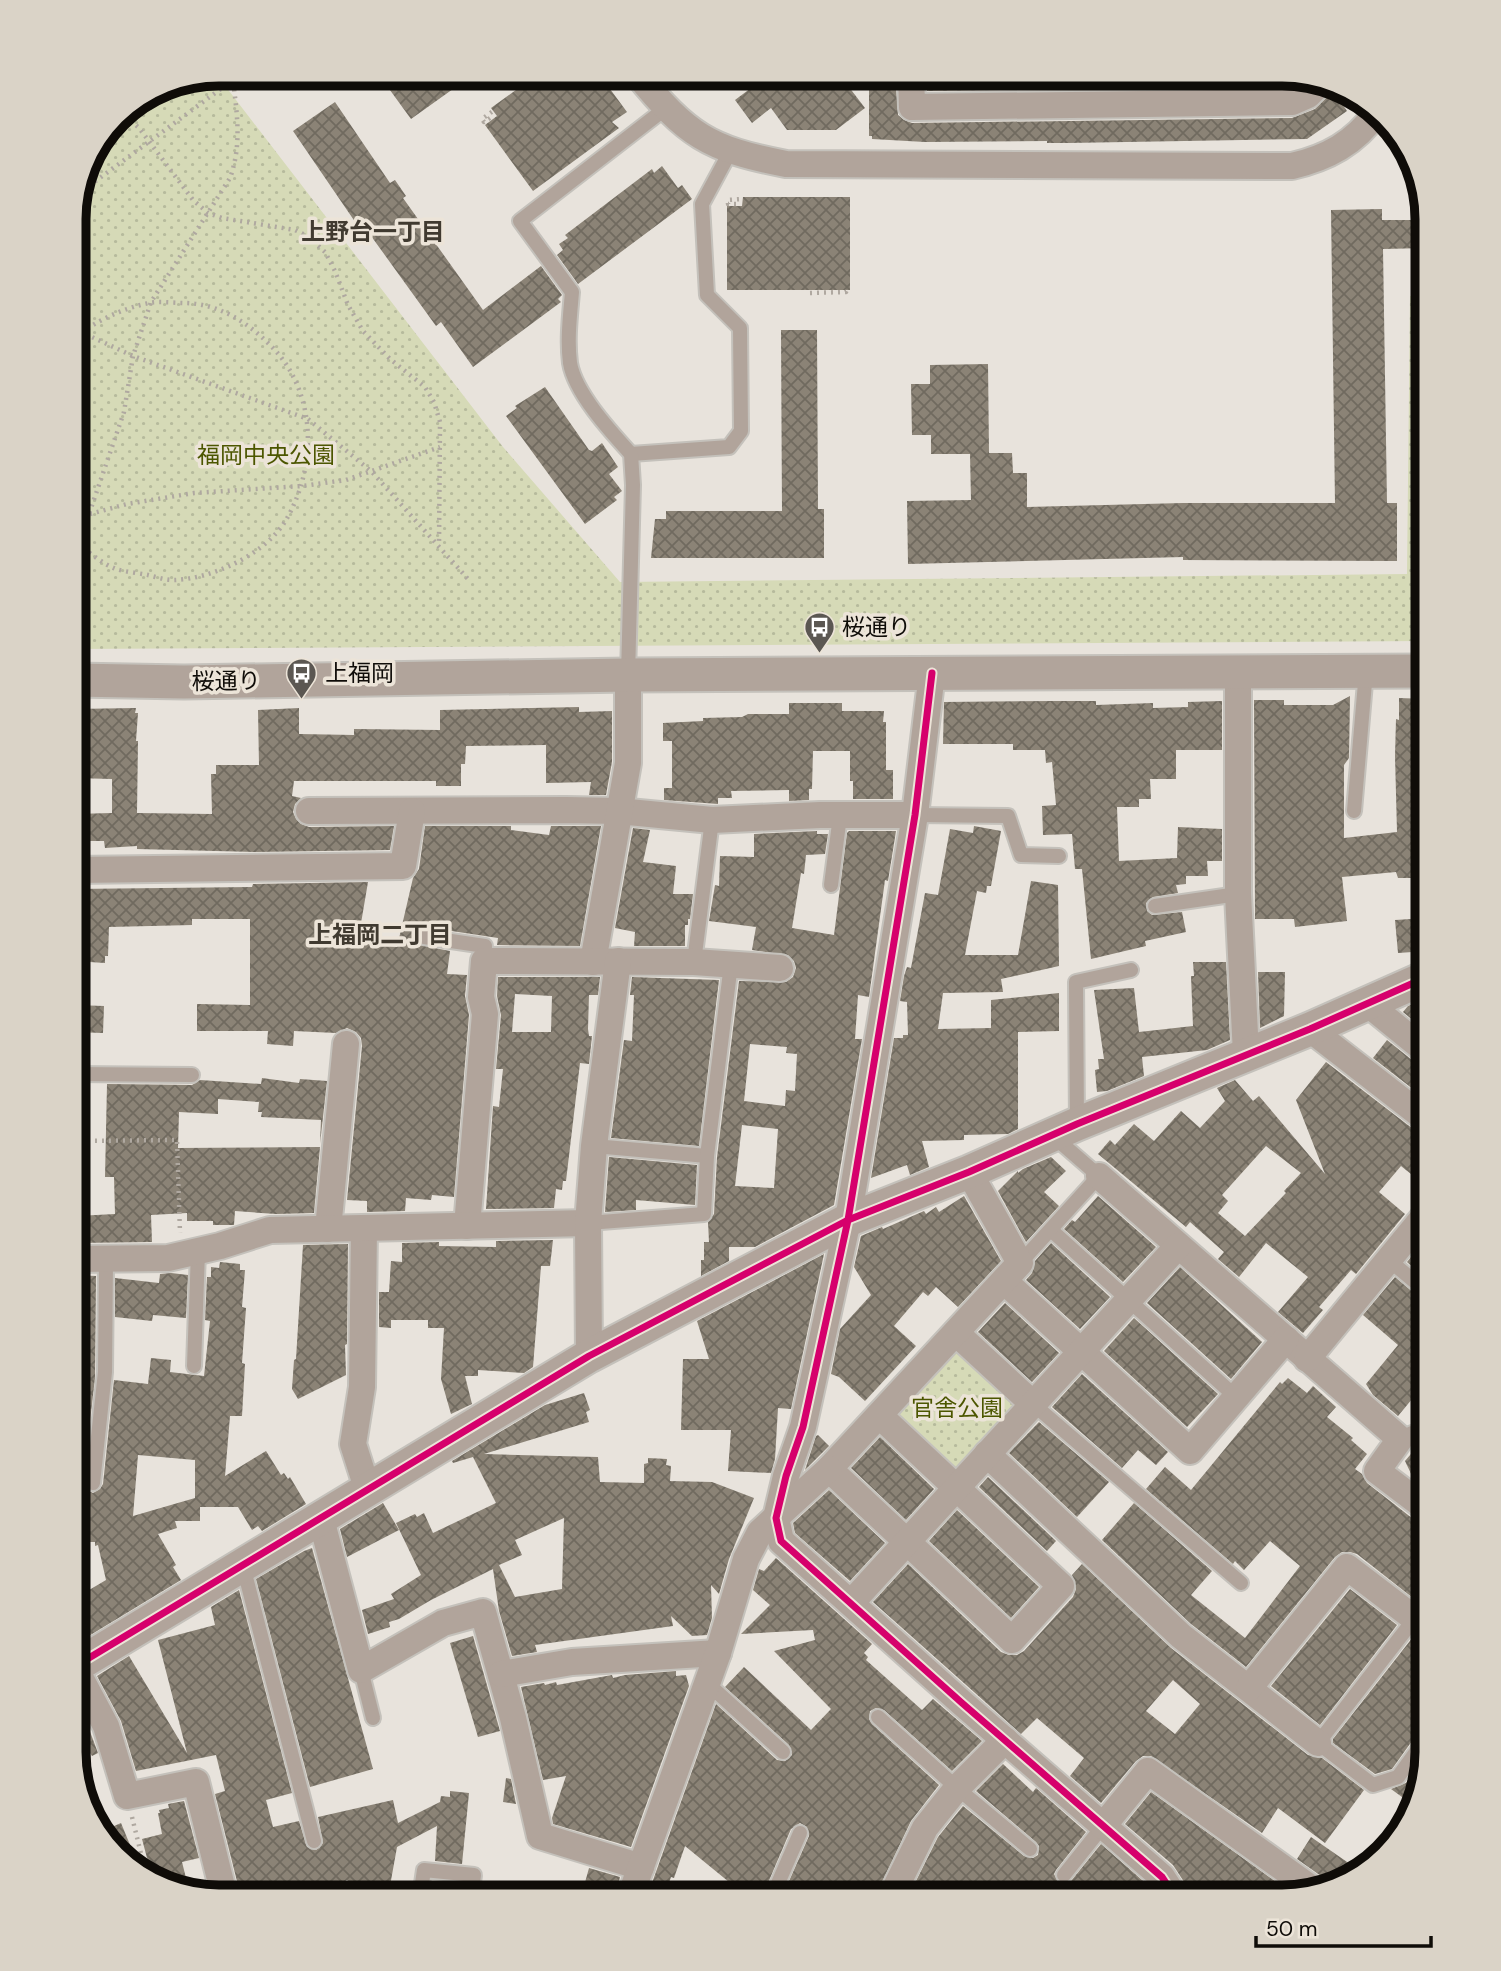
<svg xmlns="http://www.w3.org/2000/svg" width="1501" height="1971" font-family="'DM Sans','Noto Sans JP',sans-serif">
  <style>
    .park { fill: url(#park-dots) }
    .building { fill: url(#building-cross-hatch); fill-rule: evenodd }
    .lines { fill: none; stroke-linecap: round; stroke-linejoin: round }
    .service-casing { stroke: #c4c1bb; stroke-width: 18 }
    .minor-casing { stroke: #c4c1bb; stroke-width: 30 }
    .tertiary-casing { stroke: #c4c1bb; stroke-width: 37 }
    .path { stroke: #afa8a0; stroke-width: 4.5; stroke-dasharray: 2 5; stroke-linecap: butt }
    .service { stroke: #b1a49b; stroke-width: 14 }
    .minor { stroke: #b1a49b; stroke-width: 26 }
    .tertiary { stroke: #b1a49b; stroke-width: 33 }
    .cycleway-casing { stroke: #ece4d8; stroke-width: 11 }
    .cycleway { stroke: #d6006c; stroke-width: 7 }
    .labels { text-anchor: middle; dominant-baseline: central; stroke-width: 7; stroke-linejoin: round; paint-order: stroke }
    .park-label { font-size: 23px; fill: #4c5600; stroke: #ece4d8 }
    .poi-label { font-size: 23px; fill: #0f0c08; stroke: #ece4d8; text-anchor: start }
    .street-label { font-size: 23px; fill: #0f0c08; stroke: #ece4d8 }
    .neighbourhood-label { font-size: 24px; font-weight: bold; fill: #403a30; stroke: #ece4d8 }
    .rim { fill: none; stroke: #0f0c08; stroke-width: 9 }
  </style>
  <defs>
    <pattern id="park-dots" width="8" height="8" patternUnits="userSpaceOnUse" patternTransform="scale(1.75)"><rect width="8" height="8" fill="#d6dab7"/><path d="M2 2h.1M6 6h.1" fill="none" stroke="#b6ba9c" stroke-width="1.8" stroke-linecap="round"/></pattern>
    <pattern id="building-cross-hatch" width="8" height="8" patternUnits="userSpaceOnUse" patternTransform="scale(1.75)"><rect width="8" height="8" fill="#8b8376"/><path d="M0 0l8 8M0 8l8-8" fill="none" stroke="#706a5f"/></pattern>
  </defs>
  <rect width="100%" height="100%" fill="#e8e3dc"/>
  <g class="park">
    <path d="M223,83l280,364 117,135 787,-8 3,-278h17v345l-1353,8v-440l15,-55 34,-44 32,-20z"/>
    <path d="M957,1345l62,61 -59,64 -10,1 -54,-51v-10z"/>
  </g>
  <g class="building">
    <path d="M389,74h85l-63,45 -24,-33 7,-6z"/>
    <path d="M538,74h61l28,38 -15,10 7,6 -86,63 -48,-66 12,-9 -6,-8z"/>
    <path d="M746,74h93l26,34 -29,22h-49l-16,-22 -19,15 -17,-23 20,-15z"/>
    <path d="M869,74h26l3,41 6,5 8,3 380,-5 23,-9 18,-18 14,20 -40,28 -239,4h-21v-2l-122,1 -53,-3v-3h-3z"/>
    <path d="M927,74h364l9,2 -1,6 -10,4 -362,5z"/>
    <path d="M335,102l55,81 5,-3 11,16 -3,2 80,112 58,-44 21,29 -4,4 3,3 -88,65 -32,-45 -5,4 -70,-97 -4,3 -69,-101z"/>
    <path d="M662,166l16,22 4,-3 10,14 -114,85 -21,-29 6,-5 -4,-6 9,-6 -3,-3 87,-66 2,4z"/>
    <path d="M743,197h107v93h-123v-84h15z"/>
    <path d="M1382,209v11h45v28l-44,1 4,254h10v58l-214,-1v-3l-275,7 -1,-63 64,-1 -1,-46h-39v-19h-19l-1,-51h19v-19l58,-1 1,89h23l1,20h14v34l156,-4h152l-4,-293z"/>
    <path d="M781,330h36l1,179h6v49h-173l4,-39h11v-8h116z"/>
    <path d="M545,387l44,63 3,1 10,-8 16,24 -9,7 13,17 -8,6 3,3 -32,24 -79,-108 11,-8 -2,-2z"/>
    <path d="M1350,696l-1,62 -5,7v73l53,-6 -2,-76 1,-37 3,1v-22l28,1v179h-29l-2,-6 -54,5 5,44 -52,6 -1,-8h-39l-1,-219h30v5h49z"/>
    <path d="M1054,701h42v4l57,-2v5l35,-1v-5l34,-1v49h-46v29h-26l1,20h-12v8h-22l2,54 58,-3 1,-31 44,2v32h-15l1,15h-22v8l-10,1 2,8 -25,4 -7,6 1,8 5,4 30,-3 4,20 -41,9 1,5 -55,13 -9,-90h-7l-3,-35 -29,1 -1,-29 14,-1 -4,-43 -6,1 -1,-13h-32v-6h-70l1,-42z"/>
    <path d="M789,703h53v8h42l-1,11h3v48h7v29h-40v-18h-3v-30h-37l-1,38h-3v11l-20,1v-11l-58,1 1,7h-14v6l-54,-4v-12h8v-47h-9v-18l40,-2v-3l39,-1 6,-3h41z"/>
    <path d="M579,707v5l33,-1v51l-6,33h-17l2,-13 -45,1v-38l-80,1 -1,18h-4v22h-25v-5h-142l-2,15 9,2 -6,6 -2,8 3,7 5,5 8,3 85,-1 -4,24 -135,2 -118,-3v-3l-32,2 -1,-7h-30v-27l38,-1v-34l-38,-1v-69l62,-1 -1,5h3l-2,28h2l-1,72 75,1 -1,-40h5v-9h43l-1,-55 41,-2v26l55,1v-6l86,1v-20z"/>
    <path d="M425,826h86v4l38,5 2,-9h50l-21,120 -83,-1 1,-7 -73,-11 -9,5 -1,8 4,5 31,6 -3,23 20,1 -2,21 4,19 -15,182 -22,-2 -1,5 -25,-2 -1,13 -38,1v-11l-20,-1 15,-154 -1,-8 -5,-6 -9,-4 -11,5 -42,-2 -1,15 -26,-2 1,-13h-71v-27l53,1v-86h-58v6l-83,2 -1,29h-3v7l-31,-2v-72l178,-2 1,-3 115,-2 -10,59 39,6 16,-69 6,-9z"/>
    <path d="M974,826l27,5 -10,55h-4l-1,7 -9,-2 -12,64h53l13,-74 27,4 1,81 -58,13 2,13 -60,1 -5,36 53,-1v-28l68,-7v38l-41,1v97l-10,5 -44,1v5l-42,1 7,26 -19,8 -3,-10 -36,13 23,-140h9v-3h5l-1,-33 -7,-1 4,-25 3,-9 4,1 14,-75 13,2 12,-66 23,4z"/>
    <path d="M633,828l17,2 -7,32 33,4 -3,28h20l-3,25h-2v6h-3v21h-51l1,-14 -20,-4z"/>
    <path d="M817,831v3h11l-3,20 -19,1 -2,19 -3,-1 -9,55 42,7 13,-102 2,-2h47l-8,50 -3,-1 -16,117 -11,-2 -3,44h7l-28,166 -79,42h-26v14l-28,15v-16h3v-18h5l-1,-20 6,-8 3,-57 22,-176 47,1 7,-5 3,-9 -2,-7 -6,-6 -36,-5 4,-23 -47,-6 6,-36 4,1 1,-30 34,1v-23zM750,1044l37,3 -1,6 11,1 -2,37 -9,-1 -1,16 -41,-5zM742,1125l36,4 -4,59 -39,-2z"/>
    <path d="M1427,918v33l-29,2 -3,-33z"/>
    <path d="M1193,962h33l4,78 -23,10 -65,7 2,19 -37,15 -10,1 -2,-22 4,-1 -1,-10h6l-10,-69 40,-2 5,44 54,-6 -2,-50h3z"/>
    <path d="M1258,972h27l-1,44 -24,12z"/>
    <path d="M498,977h102l-2,18h-9l-1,34 1,7h3l-3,28 -9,-1 -14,118h-3l-1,9 -6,-1 -2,19 -68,1 7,-103 6,1 4,-38h-7l5,-54 -4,-19zM515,994l37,2 -1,36h-39z"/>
    <path d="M632,977l87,3 -20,166 -88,-8 13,-98 8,1 2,-46h-4z"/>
    <path d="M1427,998v34l-24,-20 5,-6z"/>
    <path d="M75,1005l29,1 -1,27 -29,-1z"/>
    <path d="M1387,1040l30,24 10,3v33l-54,-42z"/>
    <path d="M1326,1062l91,70 10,3v52l-26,-21 -22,26 26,22 -49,60 -5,-4 -32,37 4,3 -20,23 -25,-21 30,-35 -42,-34 -27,34 -21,-18 6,-7 -34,-30 -4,5 -88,-73 12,-14 5,5 19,-21 20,17 27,-30 19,17 25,-27 -8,-13 18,-8 18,21 6,-5 66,78 -29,-74zM1266,1146l35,27 -17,18 2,2 -41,43 -27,-23 10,-12 -6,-6z"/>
    <path d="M262,1078l37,5 1,-4 27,2 -7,63 1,-24 -60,-3 1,-5h-4l1,-10 -41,-3v15l-39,-2 -1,36 142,-1 -6,66 -38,1 -41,-3 -1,14h-21v-4h-26v-8l-36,2 1,27 -74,1 -1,-27 38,-2 -1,-37h-9l2,-93 85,1 8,-5 61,4z"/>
    <path d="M609,1157l88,8 -2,40 -59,-5v10l-31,2z"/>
    <path d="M1051,1157l15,14 -22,21 15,14 -33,36 -28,-51 20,-20v2l5,-4z"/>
    <path d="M964,1196l37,65 -43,46 -22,-20 -8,9 -5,-4 -29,34 22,20 -51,55 -26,-24 -8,-3 9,-45 31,-34 -17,-28 7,-31 21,-9 1,2 41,-18 2,3 10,-7 3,5z"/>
    <path d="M1098,1196l58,51 -33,35 -59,-53 8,-9 3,2z"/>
    <path d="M1427,1237v43l-20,-18z"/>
    <path d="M553,1240l-3,26h-9l-8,101 -9,6 -46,-3v6h-13l7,28 -21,10 -10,-35 3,-51h-16v-8h-37v8l-12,-1v-35h10l2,-31 11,1v-19l37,-1v4l57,1v-6z"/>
    <path d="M1051,1243l59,54 -30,32 -54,-49 6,-7 3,-12z"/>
    <path d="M348,1244l-1,100 -2,1 1,30 -48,24 -6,-10 2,-29 2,-1 7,-114z"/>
    <path d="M824,1254l-33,155 -13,-1 -3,51 -4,14 -43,-2 3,-41h-50l2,-71h26l-12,-38z"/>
    <path d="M220,1262l20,2v6h5l-3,37 4,1 -4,55 3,1 -3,52h-12l-5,60 41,-25 15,24 3,-2 4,6 2,-2 16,27 -44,27 -4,-5 -6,4 -14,-23h-38v14h-25l2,7 -19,6 18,31 -3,2 8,13 -107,65v-46l32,-19 -8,-35 -3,1v-4h-21v-267l22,1 -1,102 -12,104 4,8 6,3 7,-4 3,-5 11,-104 34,4 3,-26 20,2 -1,12 34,4 6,-55 -5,-1 2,-43h4v-10l8,1zM138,1455l57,5v38l-62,18z"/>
    <path d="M1180,1267l82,75 -31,37 -84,-76z"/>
    <path d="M171,1273l17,2 -2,43 -33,-3 -1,6 -37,-4v-39l44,5 1,-9z"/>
    <path d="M1395,1277l26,22 6,2v80l-29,35 -25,-21 -7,-11 32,-39 -35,-30z"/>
    <path d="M1005,1303l54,50 -27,29 -54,-50z"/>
    <path d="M1134,1318l84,76 -31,33 -83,-76z"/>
    <path d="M1082,1374l86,78 -12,13 -18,-15 -16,18 -70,-61z"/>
    <path d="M1288,1378l19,15 6,-7 23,21 -9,10 26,21 -2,2 16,14 -12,15 7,5 5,9 50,39 10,2v25l-11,15 11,9v36l-70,-55 -7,-2h-8l-7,5 -89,110 -55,-43 -89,-84 32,-37 78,68 -21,24 54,43 55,-72 -30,-25 -26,29 -9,-9 -2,3 -87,-75 19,-22 26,23 89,-108 2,2z"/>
    <path d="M584,1393l6,17 -4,2 3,10 -105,32 114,3 2,25 44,1v-19l4,-1v-5l19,1 -1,6 5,1 -1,15 42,1 42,16 -25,61 -10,35 -8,-9 1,33 -5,17 -15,1 -21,-20 2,10 -138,19 2,7 -25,4 -13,-45 -6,-42 -62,31 -32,19 -10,3 1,5 -22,7 -6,-24 32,-11 -3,-5 30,-19 -25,-52 19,-9 2,3 7,-4 9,20 63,-30 -23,-46 -20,6 -1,-2 93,-56zM564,1518l-2,71 -47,8 -16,-32 23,-10 -7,-15z"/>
    <path d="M1039,1422l70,60 -32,35 -68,-64z"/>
    <path d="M818,1435l11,11 -24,24 11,-34z"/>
    <path d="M880,1437l54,52 -28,31 -55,-52z"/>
    <path d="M1416,1448l11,5v37l-13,-10 -9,-19z"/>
    <path d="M988,1477l68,64 -9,10 -68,-64z"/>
    <path d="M829,1490l56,53 -35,38 -55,-48 -2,-10z"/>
    <path d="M383,1503l16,27 -52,27 -7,-28z"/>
    <path d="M957,1510l82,77 -28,31 -82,-77z"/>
    <path d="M312,1548l61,221 -63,18 -54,-208 48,-28z"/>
    <path d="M776,1558l96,86 -8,9 4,4 -2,3 56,50 11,-11 49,42 -30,30 -68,-61 -8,-2 -6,3 -1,8 3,5 67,61 -28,36 -36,76h-93l27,-61 -2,-9 -7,-4 -9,6 -29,68h-22l-15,-7 4,-8 -44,-36 -11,32 -3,-1 -3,9 -14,-4 -2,15h-5l69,-193 61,56 8,1 7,-6 -3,-10 -64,-58 19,-20 67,63 20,-21 -57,-58 41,-11 -2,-10 -72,4 29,-29 -17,-15 6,-21 5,2z"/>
    <path d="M908,1564l93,88 8,3h8l7,-4 49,-54 3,-8 -4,-14 10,-11 89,84 137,107 14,3 42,32 -39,53 -47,-35 -16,25 -111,-77h-8l-7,5 -35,42 -31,-27 14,-18 -47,-40 -16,16 -148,-132zM1173,1680l27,24 -25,30 -29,-23z"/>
    <path d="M1350,1589l47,36 -77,100 -49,-39z"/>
    <path d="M239,1590l53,203 -26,7 7,27 26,-6 8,26 9,3 7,-7 -5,-26 75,-17 5,23 42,-21 1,-6 9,1v-6l19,2 -7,71 -27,-3 2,-35 -40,21 -7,39 -4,-1 -2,12h-29v-11l-8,-6 -9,5 -2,12h-95l-26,-103 10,-3 -9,-36 -80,16 -15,-50 -24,-45 32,-20 58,97 -29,-113 57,-15 -4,-18z"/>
    <path d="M473,1636l27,95 -22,6 -28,-94z"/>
    <path d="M1413,1637l14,6v88l-10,3 -25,35 -17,5 -42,-31v-4z"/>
    <path d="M676,1671v5l10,-1 3,11 -58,161 -78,-23 -1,-6 14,-42 -23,4 -22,-93 23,-4 1,2 11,-3 1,3 55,-10 1,3 12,-3z"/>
    <path d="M86,1721l12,32 -6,3 -2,-3 -11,6 -5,-10v-21z"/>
    <path d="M1427,1753l-9,34 -5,18 -22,-16 15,-6z"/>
    <path d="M1003,1764l30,28 3,-4 50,44 -30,38 -2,4 4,8 5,3 8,-4 30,-37 49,43 7,10h-243l4,-8 -5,-2 25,-50 25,-31 61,50 9,2 5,-3 1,-9 -3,-4 -60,-51z"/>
    <path d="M506,1778l5,1 5,25 -13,-2z"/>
    <path d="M1151,1792l142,102 -10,3h-92l-3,-9 -15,-23 -48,-41z"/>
    <path d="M184,1801l15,57 -17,4 7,28 -33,-9 -2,-9 -3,1 -9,-34 20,-5 -4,-21h2l-1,-3 10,-2 -1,-4z"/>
    <path d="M121,1823l21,51 -44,-41z"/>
    <path d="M1311,1837l52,36 -36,11 -6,-8 -24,-17z"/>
    <path d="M589,1868l31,9 -5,20h-34z"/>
    <path d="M432,1881l28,2 -1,14h-29z"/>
  </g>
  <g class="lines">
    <defs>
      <g id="service">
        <path d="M631,454l98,-7 12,-16 -1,-103 -33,-33 -5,-91 28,-52"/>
        <path d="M628,675l5,-190 -2,-31c-20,-22 -56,-61 -61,-91 -3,-23 0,-47 2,-71l-52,-71 146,-113"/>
        <path d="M1354,811l12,-140"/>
        <path d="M915,815l93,1 13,39 38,1"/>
        <path d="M831,885l9,-69"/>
        <path d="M1155,906l83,-12"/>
        <path d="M424,937l61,9 -1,15"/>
        <path d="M694,962l18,-142"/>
        <path d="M74,1074l118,1"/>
        <path d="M1077,1124l-1,-142 55,-12"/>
        <path d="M594,1146l113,10"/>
        <path d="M588,1223l116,-9 3,-58 24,-192"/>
        <path d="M1051,1230l185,167"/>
        <path d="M1389,1260l38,32"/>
        <path d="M1020,1263l79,-87 -46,-40"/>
        <path d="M194,1366l4,-115"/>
        <path d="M1033,1404l208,179"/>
        <path d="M1400,1439l12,-6 15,11"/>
        <path d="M93,1483l12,-111 1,-113"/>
        <path d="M243,1566l71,275"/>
        <path d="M1415,1618l-97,125 55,42 25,-8 27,-37"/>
        <path d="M361,1670l12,48"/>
        <path d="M707,1683l76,69"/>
        <path d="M878,1717l79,71 73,61"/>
        <path d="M1064,1875l39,-49"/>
        <path d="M345,1897l1,-7"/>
        <path d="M420,1897l4,-27 50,5 -3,22"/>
        <path d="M772,1897l28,-64"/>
      </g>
      <g id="minor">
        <path d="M637,74c50,61 71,75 149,90l506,2c35,-8 63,-23 84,-53"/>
        <path d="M911,74l1,33 380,-5 16,-7 12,-12"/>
        <path d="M1238,671v223l8,160"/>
        <path d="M932,673l-17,142 -67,405 -45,207 -17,49 -10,42 5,23 181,162 200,174 13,20"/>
        <path d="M309,811l257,-1 52,1 94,9 108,-5h95"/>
        <path d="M74,870l329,-4 9,-55"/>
        <path d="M593,962l35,-199v-88"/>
        <path d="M1367,1003l60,49"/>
        <path d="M1310,1029l117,91"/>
        <path d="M1099,1176l301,263 -23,32 50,38"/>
        <path d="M467,1226l18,-212 -4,-17 3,-36 210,1 86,6"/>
        <path d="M364,1228l-2,159 -9,57 15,47"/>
        <path d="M328,1229l18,-185"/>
        <path d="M74,1259l94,-1 52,-12 50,-16 318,-7"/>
        <path d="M1004,1281l186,170 96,-112"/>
        <path d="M956,1333l77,71"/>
        <path d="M589,1356l-1,-133 6,-77 24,-185"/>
        <path d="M1307,1359l120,-146"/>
        <path d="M880,1416l181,170 -49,54 -183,-171 191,-206 -51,-91"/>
        <path d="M987,1454l194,182 137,107"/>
        <path d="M321,1519l40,151 82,-47 40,-11 30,106 27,118 101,31"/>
        <path d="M851,1603l327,-357"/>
        <path d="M74,1666l32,60 21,70 69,-14 27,109"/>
        <path d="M501,1674l71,-12 146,-9"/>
        <path d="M1249,1688l98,-121 80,61"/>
        <path d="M1103,1826l45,-55 164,118"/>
        <path d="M630,1897l88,-244 28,-94 14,-27 69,-63"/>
        <path d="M891,1897l34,-69 32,-40 48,-48"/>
      </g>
      <g id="tertiary">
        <path d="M74,680l110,2 444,-7 799,-4"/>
        <path d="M74,1667l515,-311 259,-136 121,-48 108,-48 233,-95 117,-52"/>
      </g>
    </defs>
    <use href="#service" class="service-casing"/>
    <use href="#minor" class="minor-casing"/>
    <use href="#tertiary" class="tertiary-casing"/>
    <g class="path">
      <path d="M118,116l11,3 10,9 54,72 15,13 14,5 73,12 14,7 16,15 10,19 13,34 15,26 27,28 35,28 9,15 6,20 -1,123"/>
      <path d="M490,118l-6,4 -2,-3 11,-8"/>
      <path d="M78,194l163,-120"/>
      <path d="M736,204h-8v-4l14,-1"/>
      <path d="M810,293l36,-1 1,-2"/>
      <path d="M74,327l7,5 52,24 175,63 64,53 96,107"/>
      <path d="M90,514l37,-10 67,-11 108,-7 44,-6 94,-33"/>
      <path d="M74,527l15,-13 35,-102 9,-56 18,-54 79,-124c12,-33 7,-64 3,-98"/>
      <path d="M74,538c11,12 27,25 42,31 10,3 22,4 32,6 8,2 17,5 26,5 38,-1 92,-26 112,-60 32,-55 31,-130 -17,-176 -23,-23 -51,-40 -83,-41 -12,0 -26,-2 -37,0 -25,5 -58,19 -75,37"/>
      <path d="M74,1141l103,-1 3,93"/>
      <path d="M132,1817l15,61"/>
    </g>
    <use href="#service" class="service"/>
    <use href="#minor" class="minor"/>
    <use href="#tertiary" class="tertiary"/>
    <defs>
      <g id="cycleway">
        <path d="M932,673l-17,142 -67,405 -45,207 -17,49 -10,42 5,23 181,162 200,174 13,20"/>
        <path d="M74,1667l515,-311 259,-136 121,-48 108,-48 233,-95 117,-52"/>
      </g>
    </defs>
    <use href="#cycleway" class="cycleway-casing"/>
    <use href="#cycleway" class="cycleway"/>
  </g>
  <defs>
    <symbol id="bus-pin" viewBox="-11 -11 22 30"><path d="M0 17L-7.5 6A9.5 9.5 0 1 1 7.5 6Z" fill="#5b5752" stroke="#ece4d8"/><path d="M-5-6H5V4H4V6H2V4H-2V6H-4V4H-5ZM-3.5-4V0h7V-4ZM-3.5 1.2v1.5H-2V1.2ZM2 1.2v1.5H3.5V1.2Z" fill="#fff"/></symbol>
  </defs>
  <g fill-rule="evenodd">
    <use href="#bus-pin" x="802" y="610" width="35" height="47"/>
    <use href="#bus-pin" x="284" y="656" width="35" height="47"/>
  </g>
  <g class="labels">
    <g class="park-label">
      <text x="266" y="455">福岡中央公園</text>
      <text x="957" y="1408">官舎公園</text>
    </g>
    <g class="poi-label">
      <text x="842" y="627">桜通り</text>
      <text x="325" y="673">上福岡</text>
    </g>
    <g class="street-label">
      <text transform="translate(226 681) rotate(-1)">桜通り</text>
    </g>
    <g class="neighbourhood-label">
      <text x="373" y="231">上野台一丁目</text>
      <text x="380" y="934">上福岡二丁目</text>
    </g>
  </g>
  <path d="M0 0H1501V1971H0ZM219 86H1282A133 133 0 0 1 1415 219V1752A133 133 0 0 1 1282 1885H219A133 133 0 0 1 86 1752V219A133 133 0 0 1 219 86Z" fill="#dad3c7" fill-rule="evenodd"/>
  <path class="rim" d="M219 86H1282A133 133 0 0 1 1415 219V1752A133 133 0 0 1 1282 1885H219A133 133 0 0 1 86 1752V219A133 133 0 0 1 219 86Z"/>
  <path d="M1256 1936v10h175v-10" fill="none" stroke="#0f0c08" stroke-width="3.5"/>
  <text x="1266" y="1936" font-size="21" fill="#0f0c08" stroke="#ece4d8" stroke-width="5" paint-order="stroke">50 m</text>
</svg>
